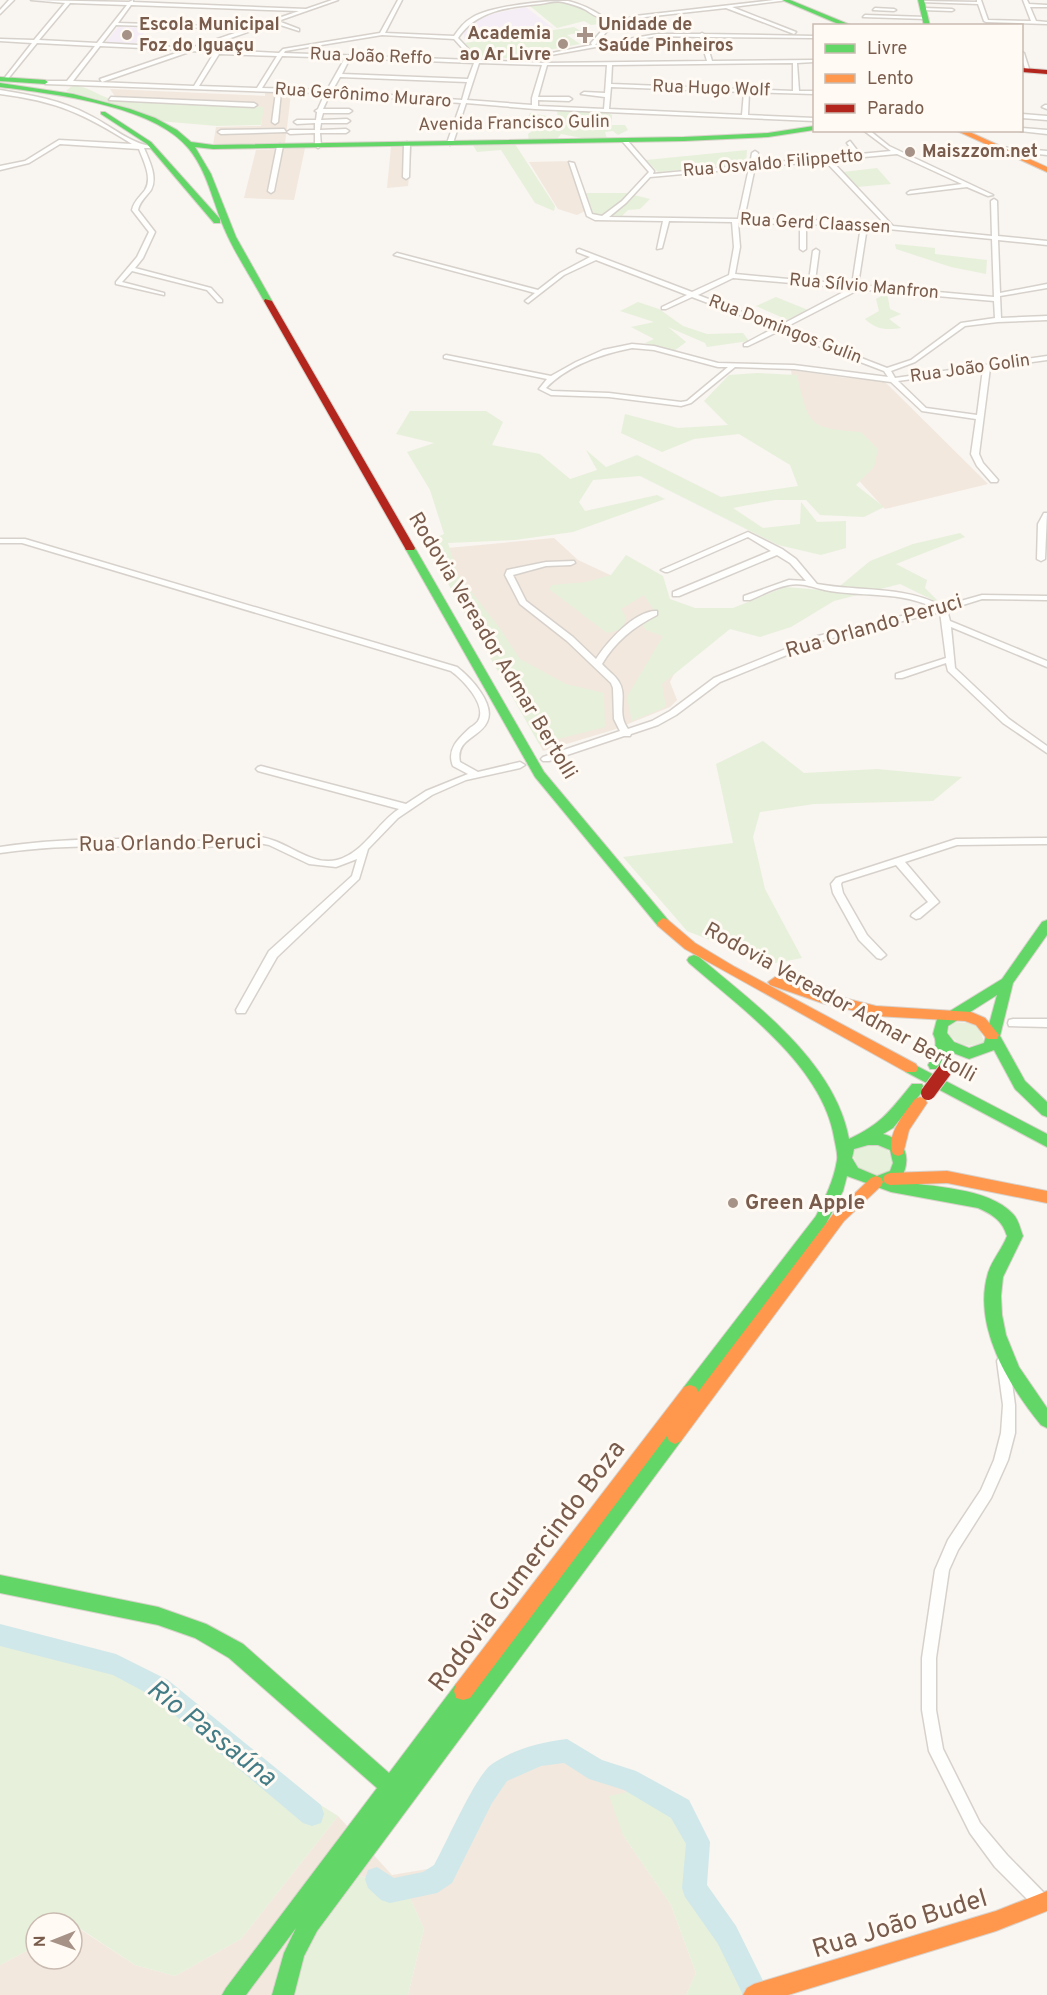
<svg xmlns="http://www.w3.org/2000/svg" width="1047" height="1995" font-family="Overpass,sans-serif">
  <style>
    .residential { fill: #f2e8de }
    .education { fill: #f6eef6 }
    .green { fill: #e7f0db }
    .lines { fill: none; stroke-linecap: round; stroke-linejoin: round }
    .river { fill: #d0e8ea; fill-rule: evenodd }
    .street-casing { stroke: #d7d1cb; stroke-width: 3 }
    .fast-casing { stroke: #d9d2cb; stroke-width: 2 }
    .slow-casing { stroke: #d9d2cb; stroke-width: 2 }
    .jam-casing { stroke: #d9d2cb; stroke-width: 2 }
    .street { fill: #fefefd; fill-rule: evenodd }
    .fast { fill: #63d668; fill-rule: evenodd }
    .slow { fill: #ff974d; fill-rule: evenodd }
    .jam { fill: #b3261e; fill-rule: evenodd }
    .jam-bridge-casing { stroke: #dad1cc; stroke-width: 16; stroke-linecap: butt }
    .jam-bridge { stroke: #b3261e; stroke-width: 14 }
    .poi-dot { fill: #a69286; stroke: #fffaf3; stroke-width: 2 }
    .labels { text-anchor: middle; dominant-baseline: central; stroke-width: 6; stroke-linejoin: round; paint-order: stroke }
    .far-poi-label { font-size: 18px; font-weight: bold; fill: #7a5c4d; stroke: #fffaf3; text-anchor: start }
    .far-street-label { font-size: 18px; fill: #7a5c4d; stroke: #fffaf3 }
    .street-label { font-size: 21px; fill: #7a5c4d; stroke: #fffaf3 }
    .poi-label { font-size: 21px; font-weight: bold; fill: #7a5c4d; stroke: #fffaf3; text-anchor: start }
    .near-street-label { font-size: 26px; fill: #7a5c4d; stroke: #fffaf3 }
    .near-water-label { font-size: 27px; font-style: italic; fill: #437c86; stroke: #fffaf3 }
  </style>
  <rect width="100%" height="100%" fill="#f9f5f0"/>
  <g class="residential">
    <path d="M110,89l155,7v-4l26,1 -6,51 -72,1 3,-18 45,-1 2,-19 -145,-6z"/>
    <path d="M391,147h21l-4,39 -21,2z"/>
    <path d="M305,148l-11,52 -50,-2 12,-48z"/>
    <path d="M573,161l16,48 -12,6 -19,-6 -29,-47z"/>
    <path d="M791,370l56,8 36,2 105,104 -103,25 -88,-96z"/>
    <path d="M554,538l24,22 47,22 33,23 28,43 -16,34 7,18 -7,7 -57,23 -70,21 -106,-202z"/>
    <path d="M548,1743l67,24 79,55 -1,18 -51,-51 -19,46 48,70 25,68 -10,22h-278l16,-66 -18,-40 -59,-17 -71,123h-276v-30l36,-19v13h36v-31l3,-2 60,39 40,11 66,-37 97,-123 54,59 48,-8 53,-96z"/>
  </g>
  <g class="education">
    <path d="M526,7l27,21 -88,13 -2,-10 8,-8 20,-9z"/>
    <path d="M118,27l30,1 -13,16 -30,-1z"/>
  </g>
  <g class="green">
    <path d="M559,1l20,6 28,16 -16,2 -7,-4 -27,7 -27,-22z"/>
    <path d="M574,27l8,5 -15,3 13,9 -84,16 -16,-1 -15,-16z"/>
    <path d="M73,85c18,2 28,13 45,16l146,6 -3,18 -44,1 -58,-5 -58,-21 -35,-9z"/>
    <path d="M557,110l47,1 8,4v10h13l3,5 -10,5 -5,-4 -8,1 2,7h-20l-26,-5 -5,6 -27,1 -1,-7 6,-4v-9l-6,-3 2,-5 28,5z"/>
    <path d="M515,144l40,62 -1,5 -19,-8 -34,-53 -24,2 -4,-7z"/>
    <path d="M747,150l-1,14 -88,8 -12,-12z"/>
    <path d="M877,168l14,16 -34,3 -14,-15z"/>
    <path d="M586,193h40l24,6 -10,10 -12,1 -6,6 -28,-1z"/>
    <path d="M895,244l40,4v6l52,6 -1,14 -35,-7 -55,-18z"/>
    <path d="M887,293l3,16 11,5 -12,5 12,9c-15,2 -24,2 -36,-9l14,-8 -3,-12z"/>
    <path d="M776,297l32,13 -20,10 -32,-14z"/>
    <path d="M638,302l21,7 24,17 24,8 36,-1 6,8 -42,6 -2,-4 -37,-16 18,15 -12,9 -29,-8 9,-4 -23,-12 23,-5 -34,-11z"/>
    <path d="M757,373l40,2c12,51 11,53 64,57l17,17 -4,18 -18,18 28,22 -20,10 -44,-2 -14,-15h-31l-42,8 30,20 37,-4 1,-22 16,20 29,-1v27l-25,7 -43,-10 -138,-69 -47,4 -14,22 6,9 72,-16 8,4 -92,33 -58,8 -67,3 10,32 41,52 21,32 46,25 38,9 1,34 -66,17 -114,-201 19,-9 -14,-44 -23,-38 27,-9 -38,-9 14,-23h76l17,11 -11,23 48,9 30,25 27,-9 -11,-20 20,17 31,-12 84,42 77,-11 -8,-21 -51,-31 -45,5 -32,13 -41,-19 4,-19 53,14 50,-3 -24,-24 25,-26z"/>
    <path d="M960,533l5,4 -69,27 31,16 -2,8 16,16 -41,-20 -66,17 -43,26 -31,10 -30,-8 -68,55 4,23 -34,14 -5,-24 36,-61 -17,-6 -4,-6 14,-11 -12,-18 -23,14 5,8 -3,12 -16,4 -58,-44 3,-4 34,-3 25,-7 15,-20 37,21 7,23 25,9h38l52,-21 49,4 36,-30 43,-17z"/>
    <path d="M763,741l41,32 73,-4 85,8 -29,24 -119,3 -54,8 -7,25 12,52 37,69 -32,6 -83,-33 -64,-74 110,-14 -17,-79z"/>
    <path d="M954,1022l24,2 6,18c-17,6 -22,5 -36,-8l2,-9z"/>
    <path d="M882,1142l14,22 -14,12 -23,-4 -8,-23 3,-5z"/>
    <path d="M0,1632l123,26 48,29 105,90 62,39 -97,123 -66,37 -40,-11 -59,-39 -4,2v-5h-36v23l-36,19z"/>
    <path d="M642,1789l51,51 2,51 45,66 17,38h-71l10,-22 -25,-68 -48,-70 -14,-39z"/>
    <path d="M346,1872l60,17 18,40 -16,66h-132z"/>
  </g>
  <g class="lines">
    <g class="river">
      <path d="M0,1624l116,30 52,26 153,125 3,9 -3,9 -9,3 -9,-3 -151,-127 -39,-21 -113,-29z"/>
      <path d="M567,1739l35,21 34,11 53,29 21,42 -3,43 29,41 34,69h-27l-25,-51 -33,-47 -3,-9 4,-44 -15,-26 -47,-28 -35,-11 -25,-16 -23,3 -34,15 -15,22 -40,80 -15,10 -47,10 -9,-3 -13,-12 -3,-9 3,-9 9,-3 17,11 29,-6 11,-7c12,-21 41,-89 58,-101 22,-15 49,-22 75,-25z"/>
    </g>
    <defs>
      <g id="street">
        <path d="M9,0h5l-14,14v-4z"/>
        <path d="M31,0l98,2 4,-2v2l173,7 26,-9h6l-60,21 21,8v2l-25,-8 -75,26 80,4 4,-4 97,-16 18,-33h4l-17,33 69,3c5,-7 10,-14 19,-19 19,-11 74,-17 95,-16 13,3 23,8 34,15v2c-7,-1 -11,-5 -16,-8 -7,-4 -15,-6 -23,-8 -7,-2 -15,1 -23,2 -31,3 -63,6 -82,34l21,22 66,3 162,-2 -7,-24 -43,-1 -134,24 -2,-1 71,-14 -1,-2 14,-16 30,-11 139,-16h14l-56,7 64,25 -2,2 -68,-26 -90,10 -27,11 -14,16 62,-11h43l2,-1 2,1 110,2v2l-109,-1 7,24 102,-1v2l-17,1 2,28h15v3l-65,-2 -1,23 66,3v3l-279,-12 -69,-6 -13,40 -3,2 -3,-2 14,-40 -131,-9 -7,15h26l3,2 -3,2h-26l-2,7 26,-1 3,2 -3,2h-26l-1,7 26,-1 3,2 -3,2h-26l1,13 -3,2 -3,-2v-13l-25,1 -3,-2 3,-2h25v-7l-18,1 -3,-2 3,-2h19l1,-8 -2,-1 3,-2 7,-16 -44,-1 -3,30 -3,2 -3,-2 4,-30 -231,-8 -2,-3h24l28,-35 -58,-3 -30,37h-4l29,-37 -32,-2v-2l34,1 31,-37zM70,3l57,2 -30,38 -58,-3zM131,5l168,6 -108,37 -89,-5 14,-18 127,4 2,-1 -2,-1 -125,-4zM382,35l72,4 19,21 -189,-7 1,-2zM100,46l85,4 -85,29 2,3 90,-31 22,2 -20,33 -121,-5zM219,54l58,2 -20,32 -58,-2zM282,56l63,2 -18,32 -65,-2zM350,58l124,5 -6,16 -126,-5zM479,63l63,2 -10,33v7l-65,-5zM793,63v28l-182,-7 1,-19zM547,65h60l-2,28 -21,-1 -3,2 24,3 -1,12 -66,-3v-6l31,1 3,-2 -3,-2h-31zM340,77l127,5 -5,18 -130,-9zM611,87l133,5 -2,23 -133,-6z"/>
        <path d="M977,0h4l7,20 43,1 -8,-21h4l2,4 18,1v2h-17l6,14 11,1v2l-61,-2 -2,-1 -6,-17 -58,-2 2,-1 55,1z"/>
        <path d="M875,8l19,1 2,1 -2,1 -21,-1z"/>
        <path d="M924,8l28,1 2,1 -2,1 -30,-1z"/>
        <path d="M865,15l61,2 2,1 -2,1 -63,-2z"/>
        <path d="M1022,52l2,1 6,19 -4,-1 -4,-12z"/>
        <path d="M0,90c31,5 61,10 89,25 21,10 40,28 62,31v2h-7c5,12 14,29 7,42 -5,7 -11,11 -13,20l17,22 -12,26 -8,10 76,20 11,12v2h-4l-11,-12 -75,-19 -10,11 42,11v2l-48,-11v-2l21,-25 12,-25 -17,-22c2,-9 8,-13 13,-20 8,-12 -2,-30 -6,-41l-79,-5 -31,19 -29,7v-4l25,-5 34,-21 73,4c-48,-30 -75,-43 -132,-50z"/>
        <path d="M111,97l143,6 3,2 -3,2 -145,-7z"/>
        <path d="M1045,105h2v4l-5,-2z"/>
        <path d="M1022,114l25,2v4l-25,-2z"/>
        <path d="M1022,128l25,2v4l-27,-3z"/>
        <path d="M284,129l2,3 -65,2 -3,-2 3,-2z"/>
        <path d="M863,130h6l20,16 104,49 -5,1 -21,-9 -59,7 -1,-1 3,-2 52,-7 -65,-30 -66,6 62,66 99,10 -1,-35 3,-2 3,2 1,35 49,5v4l-49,-5 2,53 47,-9v4l-47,8 1,22 46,-2v4l-49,2 -33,4 -50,36 -24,9 4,7 152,-22v4l-57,8 -11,86 4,9 15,17 -1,2h-6l-14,-16 -6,-12 5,-35 -54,-8 -31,-29 -97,-13 -59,-2 -44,36 -10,3 -72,-9 -58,-2 -12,-6 8,-10 -103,-21v-2l2,-1 105,21 25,-14 27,-12 29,-6 22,2 64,17 76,2 94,12 -4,-6 -105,-40 -31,15h-4v-2l30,-16 -82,-31 -26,12h-4v-2l25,-12 -91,-35 -32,15 -36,28 -3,-2 10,-8 -141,-38 3,-2 141,37 22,-17 30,-16 -13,-5v-2l2,-1 113,43 37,-17 5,-28 -2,-25 -63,-1 -7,27 -5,1 6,-28 -68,-1 -8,-4 -18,-54 5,1 18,51 10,2 20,-15 27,-29 -26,-30v-2h4l27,31 -1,3 97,-9 2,-12 3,-2 3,2 -2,11 99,-10 -8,-11 3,-2 10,13 31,-3zM825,161l61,64 -37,-4 -105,-2 11,-52zM749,168l-11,51 -129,-2 17,-14 24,-26zM738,223l62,1v25l3,2 3,-2v-25l55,2 -9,59 -37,-4 4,-30 -3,-2 -3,2 -4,30 -74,-7 5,-27zM867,227l125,12 2,58 -136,-12zM733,278l118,10 -72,38 -81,-31zM857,289l137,12 1,17 -34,5 -50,37 -24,8 -103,-40 72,-37zM632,348l22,2 64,17h10l-41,34 -6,1 -72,-9 -57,-2 -6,-3c22,-23 56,-34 86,-40zM983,369l-6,46 -51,-7 -28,-27z"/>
        <path d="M407,142l3,2 -1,33 -3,2 -3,-2 1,-33z"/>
        <path d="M280,144l3,2 -9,45 -3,2 -3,-2 9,-45z"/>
        <path d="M1000,147l47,4v4l-49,-5v-2z"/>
        <path d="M1044,513h3l-2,46 -4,2 -4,-2 1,-35z"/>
        <path d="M748,532l34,17 14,10 21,25c45,8 83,1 126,22l39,-11 65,1v4l-65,-1 -35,11 3,11 97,40v6l-96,-40 4,41 54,51 38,27v7l-44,-30 -55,-52 -2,-8 -44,15h-6v-4l50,-16 -6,-46 -116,28 -104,42 -44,33 -18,10 -27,9 -1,2h-6l-75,25h-6l-2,-2 2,-2 77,-26 -6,-12 -1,-31 -2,-5 -44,-42 -47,-37 -15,-29 2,-5 39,-8 28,-1 1,2 -4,2 -25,1 -33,9 13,26 47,36 23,22c11,-17 39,-49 61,-48v4c-24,12 -42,27 -55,49 5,6 13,11 17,18 9,14 -3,31 9,47l24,-8 18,-10 44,-33 104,-42 117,-28c-35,-17 -67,-11 -105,-17 -13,-2 -27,-9 -41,-6 -13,2 -27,10 -39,15h-6v-4l45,-16 17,1 -16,-18 -13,-8 -98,41h-6v-4l98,-41 -23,-14 -80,35h-3l-4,-2z"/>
        <path d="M0,539h25l432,128c13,10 39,37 30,55 -7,16 -32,17 -27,40l18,10 42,-10 5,3 -5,3 -54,12 -34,15 -34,23 -30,31 -9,30 -82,78 -32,56h-8l-1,-3 33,-59 83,-75 5,-17 -21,8 -27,-3 -40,-19 -10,-2c-21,2 -43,4 -65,4 -65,0 -130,-4 -194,6v-6c40,-6 82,-8 123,-8 24,0 48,2 73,2 21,0 43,-5 63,-4 26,2 52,30 78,23 27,-7 40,-37 62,-51l-141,-38 -2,-2 2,-2 3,-1 145,38 20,-13 42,-17 -15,-8c-7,-17 6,-28 18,-39 1,0 7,-5 7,-6 10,-16 -16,-42 -27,-50l-429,-128h-22z"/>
        <path d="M1047,838v6l-90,1 -52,17 34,40 -19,16 -4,1 -5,-3 1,-2 16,-12 -32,-37 -54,17 -1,2 2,9 24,42 19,20 -5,4 -4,-1 -18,-18 -26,-47 -2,-9 5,-6 120,-39z"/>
        <path d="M1013,1019h34v8l-38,-1 -1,-3 1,-3z"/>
        <path d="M1003,1355l4,2 2,4 6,44v28l-7,27 -17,38 -33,52 -9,20 -13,88v52l7,39 37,74 27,32 40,41v13l-4,2 -6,-2 -42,-42 -25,-34 -41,-82 -7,-41v-52l13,-88 13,-30 33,-50 13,-30 7,-27 2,-28 -6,-44 2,-4z"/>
      </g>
      <g id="fast">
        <path d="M782,0h8l63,26h-10z"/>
        <path d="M918,0h6l6,26h-6z"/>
        <path d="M0,77l45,3 3,2 -3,2 -45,-3z"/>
        <path d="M0,83l73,11 57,15 25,9 22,12 14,12 22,3 471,-8 84,-4 46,-7v4l-46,7 -84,4 -471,8 -18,-2 16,27 25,63 36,64 -4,2 -4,-2c-13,-24 -29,-47 -40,-73 -11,-26 -17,-57 -35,-79 -35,-44 -136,-55 -189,-62z"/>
        <path d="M101,112h4l46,30 69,77v4h-6l-67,-79 -46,-30z"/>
        <path d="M410,545l5,3 129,224 124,148 1,3 -1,3h-10l-123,-149 -130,-229z"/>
        <path d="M1047,920v15l-34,48 -13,53 25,45 22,21v15l-5,-2 -27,-26 -21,-39 -25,9 -21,-8 -8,18h-10l-2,-4c5,-9 11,-21 5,-31l4,-15 65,-40 40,-57zM997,995l-13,48 -15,5 -15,-6 -7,-9 1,-7z"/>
        <path d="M694,955l5,2c56,47 136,105 150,182 32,-15 40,-27 63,-55h10l2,4 -2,4 -29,36 -10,6c23,6 29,24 18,45l-5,2c35,6 92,6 117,33 6,6 7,15 10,22l-20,41 -2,19 1,19 4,20 13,32 28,41v20l-6,-3c-32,-39 -69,-99 -53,-152 4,-13 14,-24 19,-37 -5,-16 -14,-21 -29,-28l-87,-16 -44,-16 -4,15 -17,33 -130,173 -6,2 -6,-2 -2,-5 2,-5 132,-171c9,-18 18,-36 21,-56 1,-7 -2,-16 -3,-23 -12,-71 -93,-129 -145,-174l-2,-3 2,-3zM868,1145h10l12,5 3,13 -3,8 -13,5 -19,-8 -6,-10 2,-9z"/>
        <path d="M911,1063l136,71v13l-141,-75 -2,-4 2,-4z"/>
        <path d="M675,1428l6,3 2,5 -2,5 -364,490 -13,25 -10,39h-22l12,-42 12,-25 -50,67h-24l4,-7 151,-200 -148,-130 -34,-20 -37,-13 -158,-32v-18l158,32 48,17 37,20 146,129 67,-89 7,-2 7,2 2,8 197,-261z"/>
      </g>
      <g id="slow">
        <path d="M955,130h10l82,37v5z"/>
        <path d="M663,918l5,2 27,23 40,24 181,97 2,4 -2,4h-10l-221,-123 -27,-23 -1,-3z"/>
        <path d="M775,977l49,16 52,13 95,6 14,6 14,17 -2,4h-10l-11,-14 -11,-4 -89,-5 -54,-13 -52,-18 -2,-3z"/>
        <path d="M920,1097l5,2 2,4 -18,27 -6,24 -5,2 -5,-2c-8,-19 12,-41 22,-55z"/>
        <path d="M947,1171l100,20v12l-100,-20 -57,2 -5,-2 -2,-4 2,-4 5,-2z"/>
        <path d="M876,1176l5,2 2,4 -2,4 -37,35 -163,220 -6,3 -6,-3 -2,-5 -197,262 -7,2 -7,-2 -2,-7 2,-7 228,-297 6,-2 6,2 2,5 136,-179 37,-35z"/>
        <path d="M1047,1891v20l-51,20 -208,64h-45l4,-7 7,-4 242,-73z"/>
      </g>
      <g id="jam">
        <path d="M1022,68l25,2v4l-25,-2z"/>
        <path d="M265,299l7,2 143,247 -1,2h-8l-1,-2 -141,-247z"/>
      </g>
    </defs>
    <use href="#street" class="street-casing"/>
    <use href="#fast" class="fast-casing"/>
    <use href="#slow" class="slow-casing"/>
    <use href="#jam" class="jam-casing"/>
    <use href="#street" class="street"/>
    <use href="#fast" class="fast"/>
    <use href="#slow" class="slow"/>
    <use href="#jam" class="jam"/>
    <defs>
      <path id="jam-bridge" d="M928,1093l17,-23"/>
    </defs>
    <use href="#jam-bridge" class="jam-bridge-casing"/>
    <use href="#jam-bridge" class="jam-bridge"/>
  </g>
  <g class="poi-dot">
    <circle cx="127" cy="35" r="6"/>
    <path d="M582 26h6v6h6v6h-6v6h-6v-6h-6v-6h6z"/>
    <circle cx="563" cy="44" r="6"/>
    <circle cx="910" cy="152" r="6"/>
    <circle cx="733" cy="1203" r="6"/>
  </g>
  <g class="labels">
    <g class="far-poi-label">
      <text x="139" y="25">Escola Municipal<tspan x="139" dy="21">Foz do Iguaçu</tspan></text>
      <text x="598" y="25">Unidade de<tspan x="598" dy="21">Saúde Pinheiros</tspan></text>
      <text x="551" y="34" text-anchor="end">Academia<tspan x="551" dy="21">ao Ar Livre</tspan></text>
      <text x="922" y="152">Maiszzom.net</text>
    </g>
    <g class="far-street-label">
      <text transform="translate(371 57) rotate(2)">Rua João Reffo</text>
      <text transform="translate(711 89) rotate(2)">Rua Hugo Wolf</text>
      <text transform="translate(363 96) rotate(4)">Rua Gerônimo Muraro</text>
      <text transform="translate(514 124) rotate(-1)">Avenida Francisco Gulin</text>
      <text transform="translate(773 164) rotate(-5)">Rua Osvaldo Filippetto</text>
      <text transform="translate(815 224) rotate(3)">Rua Gerd Claassen</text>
      <text transform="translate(864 287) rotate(5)">Rua Sílvio Manfron</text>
      <text transform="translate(785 330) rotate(21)">Rua Domingos Gulin</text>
      <text transform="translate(970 369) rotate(-8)">Rua João Golin</text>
    </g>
    <g class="street-label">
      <text transform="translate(874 627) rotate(-16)">Rua Orlando Peruci</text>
      <text transform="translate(492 646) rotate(59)">Rodovia Vereador Admar Bertolli</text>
      <text transform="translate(170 844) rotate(-1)">Rua Orlando Peruci</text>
      <text transform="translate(840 1003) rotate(29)">Rodovia Vereador Admar Bertolli</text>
    </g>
    <g class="poi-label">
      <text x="745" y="1203">Green Apple</text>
    </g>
    <g class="near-street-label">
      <text transform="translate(528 1567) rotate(-53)">Rodovia Gumercindo Boza</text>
      <text transform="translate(900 1925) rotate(-17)">Rua João Budel</text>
    </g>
    <g class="near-water-label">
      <text transform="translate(211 1734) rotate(38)">Rio Passaúna</text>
    </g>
  </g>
  <rect x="813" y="24" width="210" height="108" fill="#fffaf3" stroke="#cabbb1" stroke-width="1.5"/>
  <rect x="825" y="44" width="30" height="9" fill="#63d668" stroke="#cabbb1" stroke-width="1.5"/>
  <text x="867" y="54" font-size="18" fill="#7a5c4d">Livre</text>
  <rect x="825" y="74" width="30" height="9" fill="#ff974d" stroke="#cabbb1" stroke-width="1.5"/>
  <text x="867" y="84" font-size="18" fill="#7a5c4d">Lento</text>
  <rect x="825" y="104" width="30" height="9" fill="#b3261e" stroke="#cabbb1" stroke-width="1.5"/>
  <text x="867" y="114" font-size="18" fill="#7a5c4d">Parado</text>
  <g transform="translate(54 1941) rotate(269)"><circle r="28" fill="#fffaf3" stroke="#cabbb1" stroke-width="1.5"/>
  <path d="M0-4.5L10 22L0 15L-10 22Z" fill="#a69286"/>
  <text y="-9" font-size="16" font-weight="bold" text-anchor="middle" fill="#7a5c4d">N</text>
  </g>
</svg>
